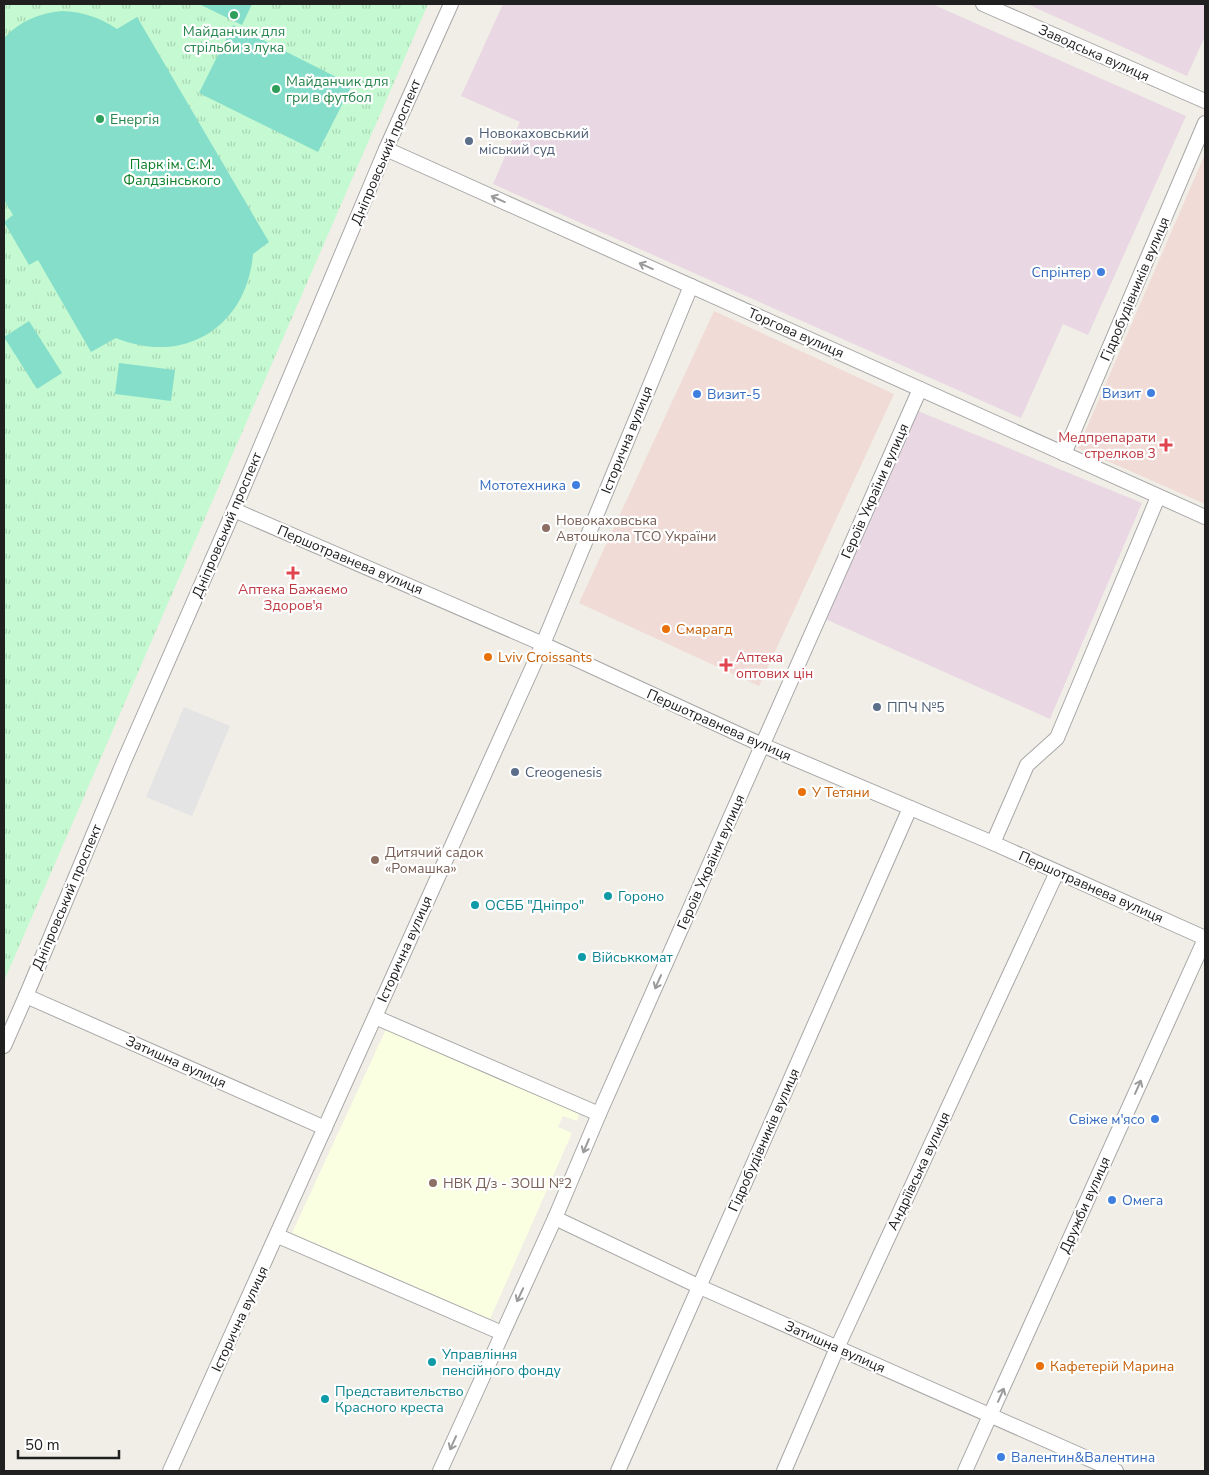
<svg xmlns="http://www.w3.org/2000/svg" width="1209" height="1475" font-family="'Nunito Sans',sans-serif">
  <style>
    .commercial { fill: #f1dbd6 }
    .industrial { fill: #e9d8e3 }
    .education { fill: #faffe1 }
    .park { fill: url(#park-tufts) }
    .pitch { fill: #85deca }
    .parking { fill: #e4e4e4 }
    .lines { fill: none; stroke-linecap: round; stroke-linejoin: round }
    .street-casing { stroke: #a7a7a7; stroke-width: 16 }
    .street { stroke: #fff; stroke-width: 14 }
    .oneway { stroke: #9b9b9b }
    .leisure-dot { fill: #2e9e5b; stroke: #fff; stroke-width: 2 }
    .service-dot { fill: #5c6f8a; stroke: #fff; stroke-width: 2 }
    .shop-dot { fill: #3f7fe0; stroke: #fff; stroke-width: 2 }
    .health-dot { fill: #e0444e; stroke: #fff; stroke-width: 2 }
    .education-dot { fill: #8d6e63; stroke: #fff; stroke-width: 2 }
    .food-dot { fill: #e8710a; stroke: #fff; stroke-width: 2 }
    .culture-dot { fill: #0f9aa8; stroke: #fff; stroke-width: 2 }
    .labels { text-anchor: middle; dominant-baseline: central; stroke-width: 4.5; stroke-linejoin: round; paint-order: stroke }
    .leisure-label { font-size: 14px; fill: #27864d; stroke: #fff; text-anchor: start }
    .street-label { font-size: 14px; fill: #202020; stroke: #fff }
    .service-label { font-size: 14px; fill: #4e5e75; stroke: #fff; text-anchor: start }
    .park-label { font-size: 14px; fill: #0d7f28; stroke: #fff }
    .shop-label { font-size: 14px; fill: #366cbe; stroke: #fff; text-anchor: end }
    .health-label { font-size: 14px; fill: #be3a42; stroke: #fff; text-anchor: end }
    .education-label { font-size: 14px; fill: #785e54; stroke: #fff; text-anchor: start }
    .food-label { font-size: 14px; fill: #c56008; stroke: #fff; text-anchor: start }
    .culture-label { font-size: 14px; fill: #0d838f; stroke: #fff; text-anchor: start }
  </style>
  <defs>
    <pattern id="park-tufts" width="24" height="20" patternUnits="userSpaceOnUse" patternTransform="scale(1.25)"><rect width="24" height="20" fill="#c4f9d1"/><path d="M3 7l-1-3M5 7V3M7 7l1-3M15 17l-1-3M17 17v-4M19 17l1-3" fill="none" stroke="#a8d5b3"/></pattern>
  </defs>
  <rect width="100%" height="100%" fill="#f0eee6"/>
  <g class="commercial">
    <path d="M1205,154v350l-127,-56z"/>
    <path d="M714,311l180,83 -135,292 -180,-83z"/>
  </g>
  <g class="industrial">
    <path d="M503,4h429l254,112 -98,219 -25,-11 -42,94 -528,-234 27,-62 -59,-26z"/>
    <path d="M1027,4h178v32l-18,40z"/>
    <path d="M918,411l224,92 -92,216 -227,-101z"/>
  </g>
  <path class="education" d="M386,1029l193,85 -2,7 -14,-5 -5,11 14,6 -82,186 -198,-86z"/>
  <path class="park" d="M4,4h424l-424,977z"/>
  <g class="pitch">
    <path d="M199,4h53l-10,21z"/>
    <path d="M62,11c21,1 37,6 55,18l20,-12 132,225 -16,12c-6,73 -69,112 -137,84l-25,14 -53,-92 -9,5 -25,-43 9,-7 -9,-15v-162c16,-17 35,-25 58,-27z"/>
    <path d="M233,25l119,60 -34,67 -119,-59z"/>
    <path d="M29,321l33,52 -25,16 -33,-52z"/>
    <path d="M119,363l56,7 -4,31 -56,-7z"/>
  </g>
  <path class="parking" d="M184,707l46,19 -38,90 -46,-19z"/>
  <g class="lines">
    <defs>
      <g id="street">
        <path d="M983,4l222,97"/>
        <path d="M386,149l819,368"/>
        <path d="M1064,454l141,-331"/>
        <path d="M234,510l309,134 219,101 231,98 212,95"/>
        <path d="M993,843l34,-78 30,-27 101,-241"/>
        <path d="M26,996l299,132"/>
        <path d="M375,1017l224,97"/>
        <path d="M4,1046l22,-50 98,-235 110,-251 152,-361 65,-145"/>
        <path d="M555,1218l145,69 416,184"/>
        <path d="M278,1236l224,97"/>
        <path d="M170,1471l373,-827 148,-358"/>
        <path d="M440,1471l115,-253 44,-104 321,-725"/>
        <path d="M618,1471l292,-663"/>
        <path d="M784,1471l53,-123 220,-476"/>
        <path d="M965,1471l240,-532"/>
      </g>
    </defs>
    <use href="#street" class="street-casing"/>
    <use href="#street" class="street"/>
  </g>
  <defs><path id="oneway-shaft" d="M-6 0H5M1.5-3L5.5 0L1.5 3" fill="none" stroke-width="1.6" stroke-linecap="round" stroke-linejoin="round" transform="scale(1.25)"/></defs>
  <g class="oneway">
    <use href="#oneway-shaft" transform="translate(498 199) rotate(-156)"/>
    <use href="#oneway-shaft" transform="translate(646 266) rotate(-156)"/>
    <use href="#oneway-shaft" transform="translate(658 982) rotate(114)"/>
    <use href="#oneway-shaft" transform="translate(1138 1087) rotate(-66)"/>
    <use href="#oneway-shaft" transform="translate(586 1146) rotate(113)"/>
    <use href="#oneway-shaft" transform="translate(520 1295) rotate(115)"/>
    <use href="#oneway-shaft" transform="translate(1001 1395) rotate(-66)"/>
    <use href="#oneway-shaft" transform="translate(453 1443) rotate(114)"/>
  </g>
  <g class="leisure-dot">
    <circle cx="234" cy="15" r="5"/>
    <circle cx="276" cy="89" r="5"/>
    <circle cx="100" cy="119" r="5"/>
  </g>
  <g class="service-dot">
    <circle cx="469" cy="141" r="5"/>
    <circle cx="877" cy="707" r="5"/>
    <circle cx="515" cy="772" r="5"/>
  </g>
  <g class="shop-dot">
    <circle cx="1101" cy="272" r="5"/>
    <circle cx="1151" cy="393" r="5"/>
    <circle cx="697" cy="394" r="5"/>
    <circle cx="576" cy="485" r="5"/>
    <circle cx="1155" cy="1119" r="5"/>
    <circle cx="1112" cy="1200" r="5"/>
    <circle cx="1001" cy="1457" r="5"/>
  </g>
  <g class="health-dot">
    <path d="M1163.5 437.5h5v5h5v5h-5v5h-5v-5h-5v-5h5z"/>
    <path d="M290.5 565.5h5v5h5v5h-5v5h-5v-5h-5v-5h5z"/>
    <path d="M723.5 657.5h5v5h5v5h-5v5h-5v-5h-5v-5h5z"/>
  </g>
  <g class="education-dot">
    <circle cx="546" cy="528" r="5"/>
    <circle cx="375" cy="860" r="5"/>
    <circle cx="433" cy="1183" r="5"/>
  </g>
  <g class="food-dot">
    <circle cx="666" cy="629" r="5"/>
    <circle cx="488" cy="657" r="5"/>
    <circle cx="802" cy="792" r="5"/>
    <circle cx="1040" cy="1366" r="5"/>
  </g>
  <g class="culture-dot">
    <circle cx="608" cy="896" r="5"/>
    <circle cx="475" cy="905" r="5"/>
    <circle cx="582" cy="957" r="5"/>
    <circle cx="432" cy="1362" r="5"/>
    <circle cx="325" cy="1399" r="5"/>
  </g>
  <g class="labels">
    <g class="leisure-label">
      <text x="234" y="31" text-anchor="middle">Майданчик для<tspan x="234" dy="16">стрільби з лука</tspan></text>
      <text x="286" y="81">Майданчик для<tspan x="286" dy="16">гри в футбол</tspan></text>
      <text x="110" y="119">Енергія</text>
    </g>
    <g class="street-label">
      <text transform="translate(1094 53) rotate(24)">Заводська вулиця</text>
      <text transform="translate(386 152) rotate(-67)">Дніпровський проспект</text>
      <text transform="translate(1135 289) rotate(-67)">Гідробудівників вулиця</text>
      <text transform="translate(796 333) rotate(24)">Торгова вулиця</text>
      <text transform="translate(627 440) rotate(-68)">Історична вулиця</text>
      <text transform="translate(875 491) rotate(-66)">Героїв України вулиця</text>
      <text transform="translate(227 525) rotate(-67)">Дніпровський проспект</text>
      <text transform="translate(350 560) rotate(23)">Першотравнева вулиця</text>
      <text transform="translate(719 725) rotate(24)">Першотравнева вулиця</text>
      <text transform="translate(711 862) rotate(-66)">Героїв України вулиця</text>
      <text transform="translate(1091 887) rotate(24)">Першотравнева вулиця</text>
      <text transform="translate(67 897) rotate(-67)">Дніпровський проспект</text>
      <text transform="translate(405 949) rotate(-66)">Історична вулиця</text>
      <text transform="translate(176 1062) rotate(24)">Затишна вулиця</text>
      <text transform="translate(764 1140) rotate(-66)">Гідробудівників вулиця</text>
      <text transform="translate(919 1171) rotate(-65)">Андріївська вулиця</text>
      <text transform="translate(1085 1205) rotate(-66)">Дружби вулиця</text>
      <text transform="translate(240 1319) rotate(-65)">Історична вулиця</text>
      <text transform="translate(835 1347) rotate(24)">Затишна вулиця</text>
    </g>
    <g class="service-label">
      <text x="479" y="133">Новокаховський<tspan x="479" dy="16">міський суд</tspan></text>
      <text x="887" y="707">ППЧ №5</text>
      <text x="525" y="772">Creogenesis</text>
    </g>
    <g class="park-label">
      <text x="172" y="164">Парк ім. С.М.<tspan x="172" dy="16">Фалдзінського</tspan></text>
    </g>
    <g class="shop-label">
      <text x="1091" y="272">Спрінтер</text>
      <text x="1141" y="393">Визит</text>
      <text x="707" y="394" text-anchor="start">Визит-5</text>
      <text x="566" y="485">Мототехника</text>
      <text x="1145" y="1119">Свіже м'ясо</text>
      <text x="1122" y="1200" text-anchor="start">Омега</text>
      <text x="1011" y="1457" text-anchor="start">Валентин&amp;Валентина</text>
    </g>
    <g class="health-label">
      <text x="1156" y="437">Медпрепарати<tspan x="1156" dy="16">стрелков 3</tspan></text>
      <text x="293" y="589" text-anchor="middle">Аптека Бажаємо<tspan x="293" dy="16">Здоров'я</tspan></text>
      <text x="736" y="657" text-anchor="start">Аптека<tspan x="736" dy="16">оптових цін</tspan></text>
    </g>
    <g class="education-label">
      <text x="556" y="520">Новокаховська<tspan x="556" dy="16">Автошкола ТСО України</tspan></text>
      <text x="385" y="852">Дитячий садок<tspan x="385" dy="16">«Ромашка»</tspan></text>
      <text x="443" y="1183">НВК Д/з - ЗОШ №2</text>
    </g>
    <g class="food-label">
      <text x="676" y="629">Смарагд</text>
      <text x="498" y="657">Lviv Croissants</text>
      <text x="812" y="792">У Тетяни</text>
      <text x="1050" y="1366">Кафетерій Марина</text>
    </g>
    <g class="culture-label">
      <text x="618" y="896">Гороно</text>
      <text x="485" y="905">ОСББ "Днiпро"</text>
      <text x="592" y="957">Військкомат</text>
      <text x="442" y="1354">Управління<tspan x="442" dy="16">пенсійного фонду</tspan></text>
      <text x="335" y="1391">Представительство<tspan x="335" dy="16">Красного креста</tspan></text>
    </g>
  </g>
  <rect width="1209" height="1475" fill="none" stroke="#202020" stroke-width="10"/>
  <path d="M18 1450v8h101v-8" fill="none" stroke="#202020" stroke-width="2.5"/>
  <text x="25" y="1450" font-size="15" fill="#202020" stroke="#ffffff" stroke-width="4" paint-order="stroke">50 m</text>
</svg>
